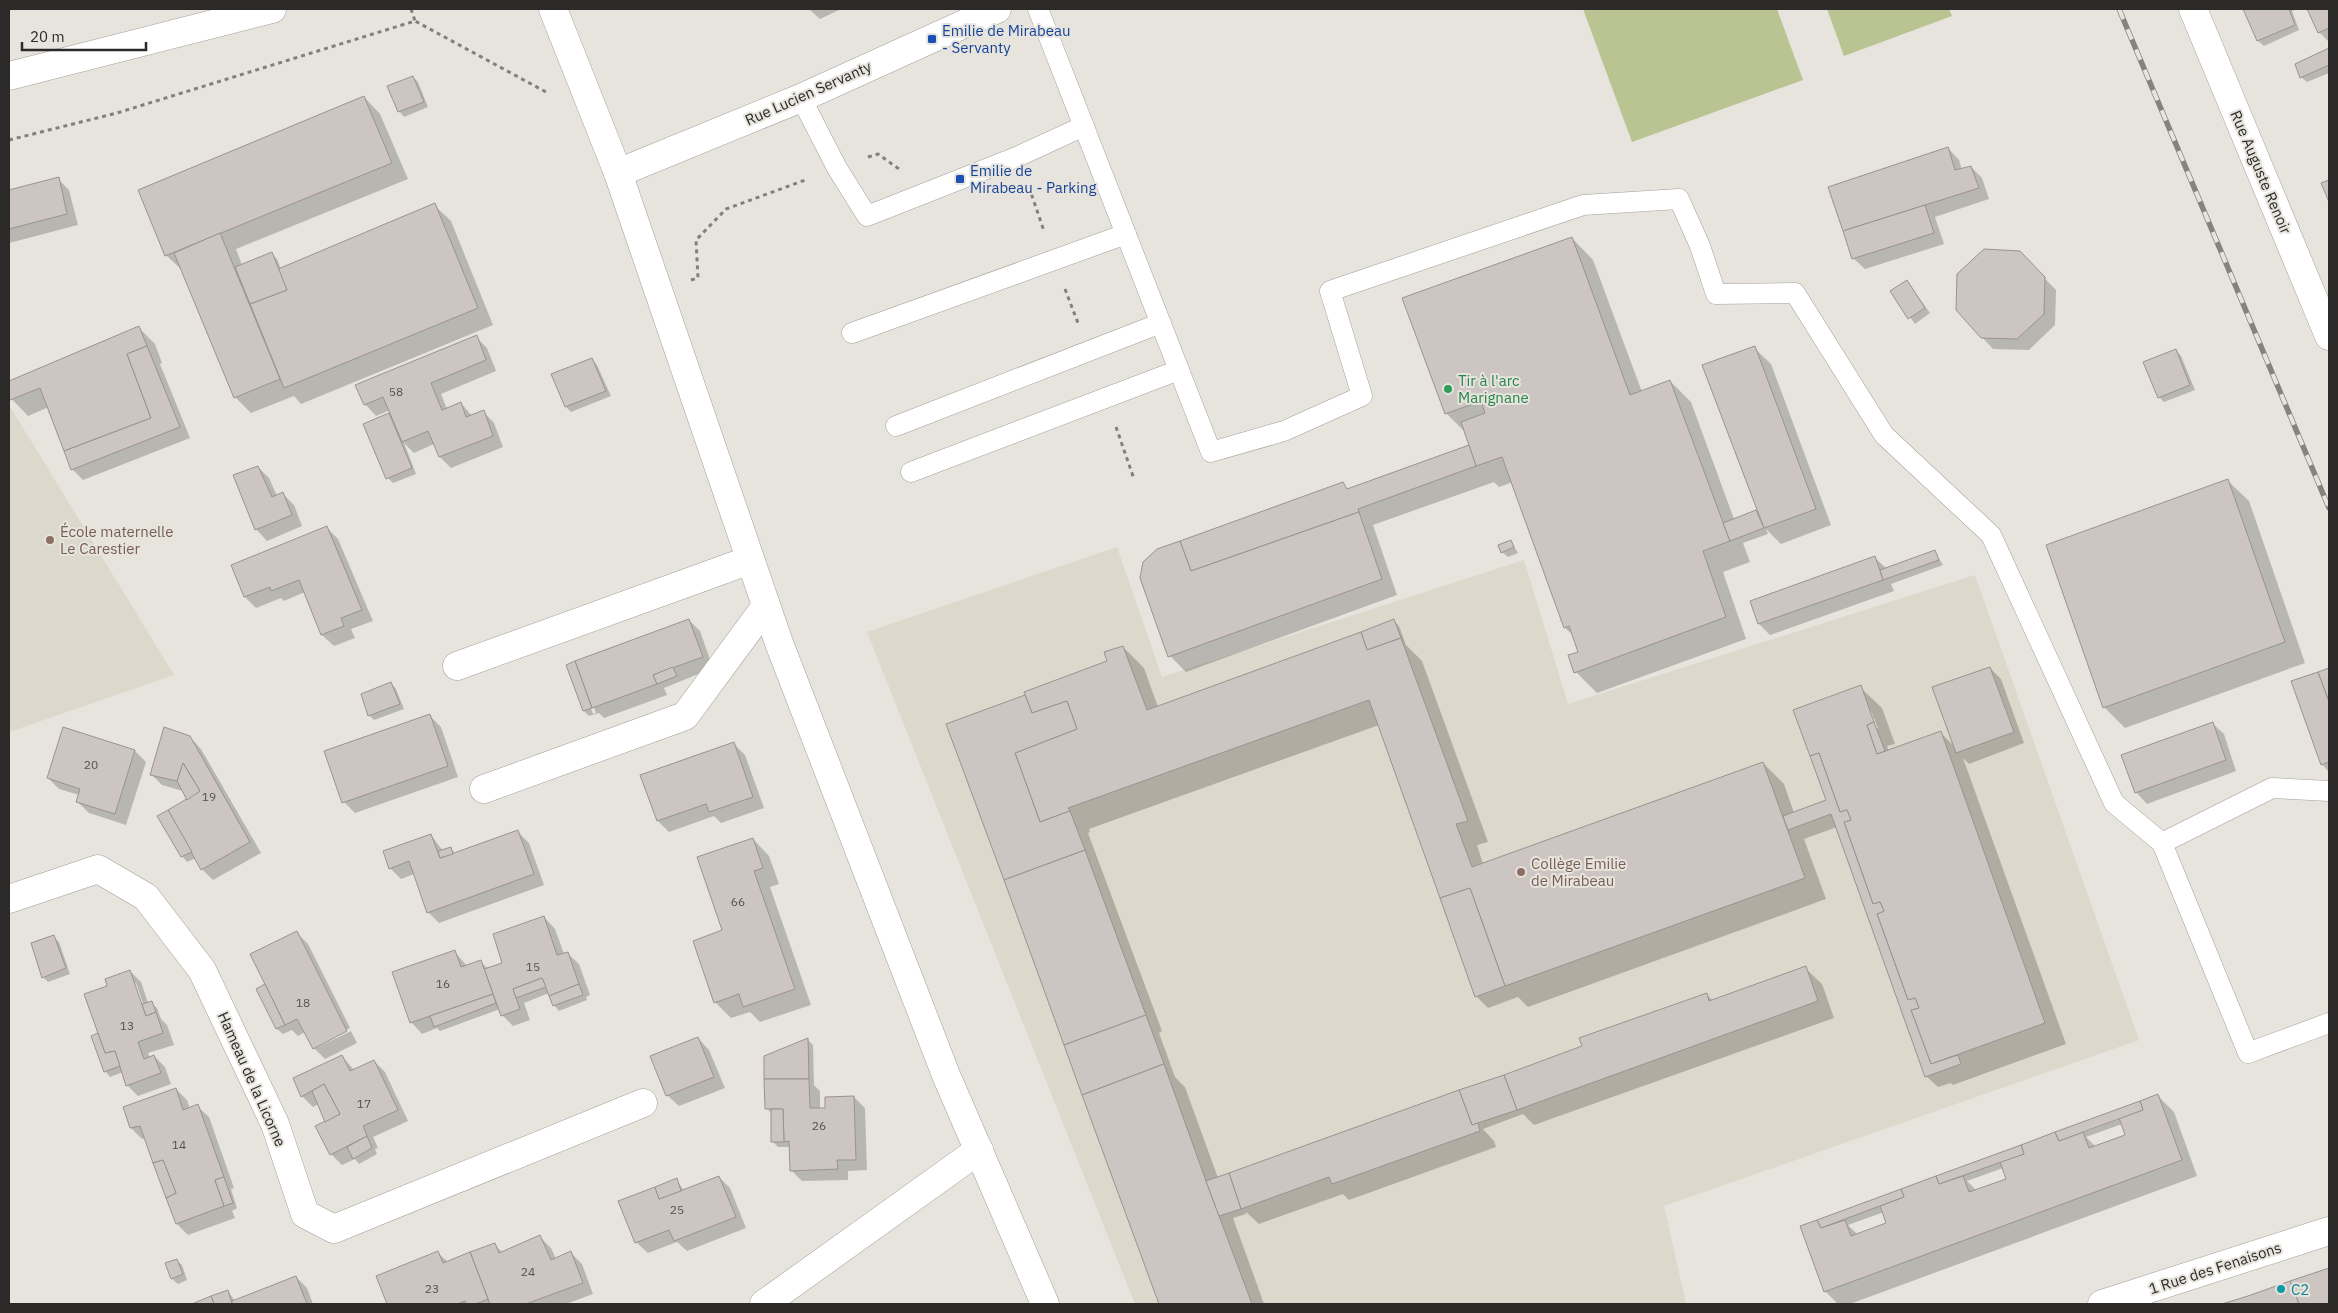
<svg xmlns="http://www.w3.org/2000/svg" width="2338" height="1313" font-family="'IBM Plex Sans',sans-serif">
  <style>
    .built { fill: #dcd8cb }
    .green { fill: #b9c492 }
    .shadow { fill: #0003; fill-rule: evenodd }
    .building { fill: #ccc5c1; stroke: #99938f }
    .lines { fill: none; stroke-linecap: round; stroke-linejoin: round }
    .lane-casing { stroke: #a19f99; stroke-width: 21 }
    .street-casing { stroke: #a19f99; stroke-width: 29 }
    .secondary-casing { stroke: #a19f99; stroke-width: 29 }
    .path { stroke: #82807c; stroke-width: 3; stroke-dasharray: 4 4; stroke-linecap: butt }
    .lane { stroke: #fff; stroke-width: 20 }
    .street { stroke: #fff; stroke-width: 28 }
    .secondary { stroke: #fff; stroke-width: 28 }
    .rail-casing { stroke: #84837e; stroke-width: 5.5 }
    .rail { stroke: #e6e4dd; stroke-width: 4; stroke-dasharray: 11; stroke-linecap: butt }
    .transit-dot { fill: #1a4fb4; stroke: #e6e4dd; stroke-width: 2 }
    .leisure-dot { fill: #2e9e5b; stroke: #e6e4dd; stroke-width: 2 }
    .education-dot { fill: #8d6e63; stroke: #e6e4dd; stroke-width: 2 }
    .culture-dot { fill: #0f9aa8; stroke: #e6e4dd; stroke-width: 2 }
    .labels { text-anchor: middle; dominant-baseline: central; stroke-width: 4; stroke-linejoin: round; paint-order: stroke }
    .number-label { font-size: 12px; fill: #53514e }
    .transit-label { font-size: 15px; fill: #164399; stroke: #e6e4dd; text-anchor: start }
    .street-label { font-size: 15px; fill: #2b2a28; stroke: #e6e4dd }
    .leisure-label { font-size: 15px; fill: #27864d; stroke: #e6e4dd; text-anchor: start }
    .education-label { font-size: 15px; fill: #785e54; stroke: #e6e4dd; text-anchor: start }
    .culture-label { font-size: 15px; fill: #0d838f; stroke: #e6e4dd; text-anchor: start }
  </style>
  <rect width="100%" height="100%" fill="#e6e4dd"/>
  <g class="built">
    <path d="M9,405l165,270 -165,57z"/>
    <path d="M1117,547l45,130 362,-117 44,144 407,-129 164,465 -475,166 22,98h-551l-268,-672z"/>
  </g>
  <g class="green">
    <path d="M1583,9h194l26,71 -171,62z"/>
    <path d="M1827,9h122l3,7 -108,40z"/>
  </g>
  <g class="shadow">
    <path d="M809,9h32l-21,10z"/>
    <path d="M2245,9h52l-5,2 7,19 -35,16 -6,-5z"/>
    <path d="M2309,9h20v33l-10,-10z"/>
    <path d="M2329,50v23l-22,9 -6,-5 -4,-12z"/>
    <path d="M413,77l5,5 10,25 -24,10 -5,-6z"/>
    <path d="M364,97l16,17 28,65 -172,70 6,16 30,-11 5,5 4,10 153,-64 17,16 42,104 -192,79 -7,-8 -43,17 -16,-16 -51,-125 -18,-17z"/>
    <path d="M1948,148l11,12 3,10 9,-3 11,11 7,21 -54,18 9,27 -79,25 -12,-11z"/>
    <path d="M58,179l11,11 9,35 -69,18v-52z"/>
    <path d="M1572,238l21,22 49,132 28,-11 21,21 43,117 21,-8 5,5 -6,-168 17,16 60,161 -50,19 -15,-15 2,5 -25,9 7,19 -27,10 23,67 -149,54 -21,-21 4,-20 -6,-16 -9,-8 -52,-146 -14,5 -5,-5 -121,43 24,70 -211,77 -16,-16 172,-172 6,6 122,-44 -4,-13 -20,-20z"/>
    <path d="M2020,253l36,37 -1,35 -26,25 -36,-1 -11,-12z"/>
    <path d="M1907,281l23,32 -15,11 -23,-32z"/>
    <path d="M139,328l16,16 7,19 -2,1 30,74 -107,42 -11,-11 -23,-62 -21,9 -19,-20v-13z"/>
    <path d="M476,337l11,11 9,23 -55,23 6,15 14,-6 11,13 11,-5 11,12 9,24 -52,21 -11,-11 -6,-13 -20,9 -10,-10 12,31 -23,9 -5,-5 1,-64 4,4 -3,-8 -14,6 -11,-12z"/>
    <path d="M2176,350l5,6 14,34 -31,12 -5,-5z"/>
    <path d="M592,359l5,6 14,31 -40,16 -5,-5z"/>
    <path d="M258,467l11,11 8,18 6,-2 11,11 8,21 -35,15 -11,-12z"/>
    <path d="M2227,480l22,21 56,162 -180,65 -21,-21z"/>
    <path d="M327,528l11,11 35,82 -22,8 4,9 -21,8 -12,-11 -17,-43 -21,9 -3,-3 -25,10 -11,-11 -13,-31z"/>
    <path d="M1511,541l7,12 -10,4 -6,-5z"/>
    <path d="M1935,552l8,13 -52,19 3,7 -124,44 -11,-11 115,-67 12,11z"/>
    <path d="M689,620l11,11 13,37 -49,20 3,7 -63,23 -5,-5 -10,3 -5,-5 -17,-46zM576,667h2l18,46 -3,1z"/>
    <path d="M1394,621l5,5 7,19 16,16 66,181 -11,3 6,19 280,-101 21,21 10,29 33,-12 33,-114 22,21 13,36 -8,2 2,5 52,-18 15,15 34,-80 11,11 23,64 -55,21 -6,-6 103,286 -113,41 -2,-2 -13,4 -12,-11 -89,-249 -33,12 22,60 -298,108 -10,-10 -30,11 -12,-12 -97,-271 -290,104 1,3 -2,1 74,198 -3,2 16,44 10,10 33,91 366,-131 122,-53 7,7 92,-33 17,16 12,34 -300,107 -11,-11 -40,15 11,12 2,6 -147,53 -6,-6 -84,30 -13,-12v2l-13,4 31,86h-103l-213,-579 77,-29 4,4 80,-38 14,-15 21,21 14,39zM1869,711h2l7,17 -3,1z"/>
    <path d="M2329,669v103l-7,-8 -29,-82z"/>
    <path d="M391,683l5,6 8,20 -30,11 -5,-5z"/>
    <path d="M430,716l11,11 17,50 -103,36 -11,-11z"/>
    <path d="M2212,723l12,11 12,37 -89,33 -11,-12z"/>
    <path d="M190,737l11,12 60,104 -48,27 -11,-11 -6,-11 -9,4 -5,-6 6,-57 -5,-8 -21,-6 -11,-11z"/>
    <path d="M734,744l11,11 19,53 -43,15 -7,-7 -45,16 -11,-11z"/>
    <path d="M135,751l11,11 -20,63 -37,-12 -11,-11 1,-7 -20,-6 -11,-11z"/>
    <path d="M518,832l11,11 15,42 -105,38 -11,-11 -14,-38 -13,5 -11,-11 41,-33 12,16 7,-3 6,6z"/>
    <path d="M753,839l16,17 10,28 -9,3 41,118 -51,17 -10,-10 -19,6 -16,-16 9,-71z"/>
    <path d="M544,917l11,12 9,25 3,-1 12,11 11,31 -4,2 1,3 -28,11 -5,-6 -5,-12 -25,10 6,17 -17,6 -11,-11 -2,-6 -60,22 -3,-3 -15,6 -11,-12 43,-71 13,15 13,-5 8,8 16,-5z"/>
    <path d="M297,933l11,11 42,84 -34,18v2l35,-17 6,12 -32,16 -11,-11 -9,-16 -7,4 -6,-6 -9,4 -6,-5 -19,-40 8,-4z"/>
    <path d="M53,937l6,5 11,32 -22,8 -5,-5z"/>
    <path d="M130,971l11,11 7,21h3l6,5 4,11 6,6 7,20 -26,8 2,5 4,-2 11,11 6,17 -33,12 -11,-11 -4,-13 -13,5 -5,-6 -6,-37 10,-47zM136,983l11,32 -1,7 -12,-38z"/>
    <path d="M698,1038l11,12 16,38 -46,18 -12,-11z"/>
    <path d="M808,1040l5,5 1,40 6,6v18h6l28,-12 11,11 2,62 -19,1v9l-46,1 -11,-11 -1,-23h-12l-6,-6v-27l-5,-6 -2,-51z"/>
    <path d="M342,1056l12,14 20,-9 11,11 23,49 -35,16 5,11 -3,1 2,5 -18,10 -4,-5 -13,6 -11,-11 -4,-32 -8,-18 -6,3 -11,-11z"/>
    <path d="M176,1089l11,11 3,9 7,-3 12,11 25,71 -3,1 6,19 -5,3 3,7 -47,17 -11,-11 -32,-86 -3,1 -11,-11z"/>
    <path d="M2157,1095l17,17 23,64 -347,128h-12l-13,-13 -24,-65zM2120,1117v2l-43,16 -1,-2zM2122,1124l5,12 -31,11 -10,-10zM2003,1168l5,12 -31,11 -10,-10zM1884,1212l4,12 -30,11 -10,-10z"/>
    <path d="M719,1177l11,11 16,40 -59,23 -10,-9 -29,11 -12,-11 41,-62 7,11z"/>
    <path d="M540,1237l11,11 5,11 15,-6 11,11 11,30 -27,10h-177l-11,-27 60,-24 10,9 46,-18 9,9z"/>
    <path d="M176,1260l6,5 5,15 -9,4 -6,-5 -6,-15z"/>
    <path d="M2329,1269v35h-103z"/>
    <path d="M296,1277l11,11 6,16h-118l33,-13 7,10z"/>
  </g>
  <g class="building">
    <path d="M2243,9h46l6,16 -38,16z"/>
    <path d="M2307,9h22v19l-11,5z"/>
    <path d="M2329,48v17l-29,13 -5,-14z"/>
    <path d="M413,76l11,26 -26,10 -11,-26z"/>
    <path d="M364,96l28,67 -227,93 -27,-66z"/>
    <path d="M1948,147l7,23 16,-4 8,22 -136,43 -15,-44z"/>
    <path d="M59,177l8,37 -58,15v-39z"/>
    <path d="M2329,180v22l-8,-19z"/>
    <path d="M435,203l43,105 -194,80 -34,-84 37,-14 -9,-21z"/>
    <path d="M1925,205l9,28 -82,26 -9,-28z"/>
    <path d="M220,233l60,146 -46,19 -60,-145z"/>
    <path d="M1572,237l58,158 40,-15 60,161 -27,10 23,66 -152,56 -6,-18 10,-3 -9,-26 -5,2 -62,-171 -26,9 -15,-44 24,-9 -4,-12 -36,13 -43,-116z"/>
    <path d="M1984,249l36,2 25,26 -1,37 -27,25 -36,-1 -25,-28 1,-36z"/>
    <path d="M272,252l15,38 -37,14 -15,-37z"/>
    <path d="M1907,280l18,28 -17,11 -18,-28z"/>
    <path d="M139,326l8,20 -20,8 24,64 -87,33 -24,-63 -30,12 -1,-2v-17z"/>
    <path d="M477,335l9,25 -55,23 11,27 19,-8 5,15 18,-7 9,26 -54,21 -11,-26 -26,11 -19,-45 -19,8 -9,-20z"/>
    <path d="M147,346l33,81 -109,43 -7,-19 87,-33 -24,-64z"/>
    <path d="M1755,346l61,163 -52,19 -62,-163z"/>
    <path d="M2176,349l14,36 -32,13 -15,-36z"/>
    <path d="M592,358l14,33 -41,16 -14,-33z"/>
    <path d="M389,413l23,55 -26,11 -23,-55z"/>
    <path d="M1469,445l7,21 -118,43 1,3 -168,59 -11,-30 163,-59 4,7z"/>
    <path d="M258,466l14,31 11,-5 9,23 -37,15 -22,-55z"/>
    <path d="M2228,479l57,163 -182,66 -57,-163z"/>
    <path d="M1756,510l8,18 -34,13 -7,-18z"/>
    <path d="M1359,512l23,67 -214,78 -28,-79 3,-16 14,-13 23,-8 11,30z"/>
    <path d="M327,526l35,84 -21,8 3,8 -23,9 -22,-55 -28,11 -1,-4 -26,10 -13,-32z"/>
    <path d="M1511,540l3,7 -13,6 -3,-8z"/>
    <path d="M1935,550l4,10 -56,20 -3,-10z"/>
    <path d="M1875,556l8,24 -125,44 -8,-23z"/>
    <path d="M689,619l14,38 -50,18 4,9 -65,24 -17,-47z"/>
    <path d="M1394,619l7,19 -34,12 -6,-18z"/>
    <path d="M1361,632l6,18 34,-12 67,183 -12,3 16,43 291,-105 42,116 -300,108 -35,-98 -30,10 -71,-198 -301,108 2,3 -30,11 -25,-69 62,-24 -10,-28 -35,12 -8,-21 83,-31 -3,-9 19,-6 24,64z"/>
    <path d="M575,661l17,47 -9,3 -17,-46z"/>
    <path d="M673,667l4,9 -20,8 -4,-9z"/>
    <path d="M1990,667l24,65 -58,21 -24,-66z"/>
    <path d="M2329,668v34l-11,-30z"/>
    <path d="M2318,672l11,30v60l-8,3 -30,-84z"/>
    <path d="M391,682l9,22 -32,12 -7,-22z"/>
    <path d="M1861,685l13,37 -7,3 10,29 64,-23 104,292 -114,41 -20,-54 8,-2 -4,-10 -7,2 -31,-86 7,-3 -4,-9 -7,2 -29,-82 7,-2 -4,-10 -7,2 -21,-59 -9,3 -17,-46z"/>
    <path d="M1025,695l7,18 35,-12 10,28 -62,24 25,69 30,-11 15,39 -81,30 -58,-156z"/>
    <path d="M430,714l18,52 -106,37 -18,-52z"/>
    <path d="M1874,722l11,29 -8,3 -10,-29z"/>
    <path d="M2213,722l13,38 -91,33 -14,-38z"/>
    <path d="M63,727l72,23 -20,64 -39,-12 4,-13 -33,-11z"/>
    <path d="M164,727l26,9 60,106 -49,28 -33,-60 32,-19 -17,-28 -6,18 -27,-6z"/>
    <path d="M734,742l19,55 -44,15 -3,-8 -49,17 -17,-46z"/>
    <path d="M1819,753l21,59 7,-2 4,10 -7,2 29,82 7,-2 4,9 -7,3 31,86 7,-2 4,10 -8,2 20,54 27,-9 3,9 -36,13 -94,-263 -43,16 -5,-14 43,-16 -16,-44z"/>
    <path d="M183,763l17,28 -13,9 -10,-19z"/>
    <path d="M168,810l24,42 -11,5 -24,-41z"/>
    <path d="M518,830l16,44 -107,39 -18,-52 -20,8 -6,-18 48,-17 9,24z"/>
    <path d="M753,838l10,30 -9,3 41,118 -52,18 -4,-13 -25,9 -21,-62 29,-11 -25,-73z"/>
    <path d="M451,847l2,7 -13,4 -2,-7z"/>
    <path d="M1085,850l61,165 -82,30 -60,-165z"/>
    <path d="M1470,888l35,98 -30,11 -35,-99z"/>
    <path d="M544,916l13,39 11,-3 11,32 -30,12 -7,-18 -29,11 7,20 -19,7 -17,-47 18,-6 -9,-29z"/>
    <path d="M297,931l50,100 -34,18 -16,-30 -12,6 -35,-71z"/>
    <path d="M54,935l12,33 -24,10 -11,-35z"/>
    <path d="M455,950l6,17 20,-7 12,34 -83,29 -18,-51z"/>
    <path d="M1806,966l12,35 -301,109 -13,-35 78,-29 -3,-8 128,-45 2,8z"/>
    <path d="M130,970l16,46 10,-4 7,21 -25,9 6,17 10,-4 7,18 -35,13 -11,-35 -10,2 -21,-59 23,-8 -2,-7z"/>
    <path d="M542,978l4,9 -30,11 -3,-9z"/>
    <path d="M265,984l20,41 -9,4 -20,-40z"/>
    <path d="M579,984l4,11 -30,11 -4,-10z"/>
    <path d="M493,994l3,9 -62,24 -4,-11z"/>
    <path d="M152,1001l4,11 -10,4 -4,-12z"/>
    <path d="M1146,1015l18,49 -82,31 -18,-50z"/>
    <path d="M98,1033l7,20 10,-2 5,15 -16,6 -13,-36z"/>
    <path d="M698,1037l16,40 -48,19 -16,-40z"/>
    <path d="M808,1038l1,41h-45v-23z"/>
    <path d="M342,1055l8,16 24,-11 24,50 -35,16 4,10 -37,19 -15,-29 25,-12 -16,-30 -23,13 -8,-19z"/>
    <path d="M1164,1064l42,117 46,123h-93l-77,-209z"/>
    <path d="M1504,1075l13,35 -45,15 -13,-35z"/>
    <path d="M764,1079h45l1,29h15v-11l29,-1 2,64h-19l1,9 -48,2 -1,-30 -5,1 -1,-33h-18z"/>
    <path d="M324,1084l16,30 -15,8 -13,-31z"/>
    <path d="M176,1088l7,22 15,-6 26,73 -9,3 9,26 -48,18 -10,-26 10,-5 -13,-33 -10,3 -13,-37 -10,2 -7,-21z"/>
    <path d="M1459,1090l13,35 6,-2 2,8 -148,53 -3,-7 -88,32 -12,-36z"/>
    <path d="M2158,1094l24,66 -358,132 -24,-66 17,-6 4,8 24,-8 6,16 35,-13 -6,-17 24,-9 -3,-8 35,-13 3,8 24,-8 6,16 37,-13 -6,-17 24,-8 -3,-9 34,-13 4,9 24,-9 6,16 36,-13 -6,-17 24,-8 -3,-9z"/>
    <path d="M2140,1101l3,9 -84,31 -4,-9z"/>
    <path d="M771,1109h12l1,33h-13z"/>
    <path d="M367,1136l5,12 -19,11 -6,-12z"/>
    <path d="M2021,1145l3,9 -85,30 -3,-8z"/>
    <path d="M163,1160l13,33 -10,5 -13,-35z"/>
    <path d="M1229,1173l12,36 -22,7 -13,-35z"/>
    <path d="M719,1176l17,41 -62,24 -5,-11 -34,13 -17,-42 37,-14 4,12z"/>
    <path d="M224,1177l9,26 -9,3 -9,-26z"/>
    <path d="M677,1178l4,13 -22,8 -4,-12z"/>
    <path d="M1901,1189l3,8 -83,31 -4,-8z"/>
    <path d="M540,1235l11,25 20,-9 12,32 -57,21h-36l-20,-52 25,-9 4,10z"/>
    <path d="M438,1251l5,12 27,-11 18,47 -12,5h-10l-1,-3 -8,3h-70l-11,-28z"/>
    <path d="M177,1259l6,15 -12,5 -6,-16z"/>
    <path d="M2329,1268v36h-30l-9,-23z"/>
    <path d="M296,1276l11,28h-75v-3z"/>
    <path d="M2290,1281l9,23h-77l26,-8z"/>
    <path d="M228,1290l4,14h-18l-3,-8z"/>
    <path d="M211,1296l3,8h-20v-1z"/>
  </g>
  <g class="lines">
    <defs>
      <g id="lane">
        <path d="M1038,9l173,443 73,-21 78,-35 -32,-105 253,-86 96,-6 21,47 16,48 79,-1 89,142 107,100 123,268 48,40 86,210 81,-30"/>
        <path d="M801,98l36,70 30,48 152,-60 65,-30"/>
        <path d="M852,333l274,-99"/>
        <path d="M896,426l265,-103"/>
        <path d="M911,472l268,-102"/>
        <path d="M2162,843l110,-55 57,3"/>
      </g>
      <g id="street">
        <path d="M2193,9l136,327"/>
        <path d="M457,666l293,-106"/>
        <path d="M484,789l201,-73 81,-110"/>
        <path d="M9,899l89,-30 48,28 56,73 73,154 30,90 29,15 309,-126"/>
        <path d="M764,1304l215,-154"/>
        <path d="M2102,1304l227,-73"/>
      </g>
      <g id="secondary">
        <path d="M553,9l65,164 161,470 167,432 99,229"/>
        <path d="M9,76l263,-67"/>
        <path d="M618,173l183,-75 196,-89"/>
      </g>
    </defs>
    <use href="#lane" class="lane-casing"/>
    <use href="#street" class="street-casing"/>
    <use href="#secondary" class="secondary-casing"/>
    <g class="path">
      <path d="M411,9l4,12"/>
      <path d="M9,140l108,-27 298,-92 131,71"/>
      <path d="M868,157l10,-3 21,15"/>
      <path d="M1029,187l15,44"/>
      <path d="M691,280l7,-2 -2,-38 30,-31 82,-30"/>
      <path d="M1065,289l13,34"/>
      <path d="M1116,427l18,52"/>
    </g>
    <use href="#lane" class="lane"/>
    <use href="#street" class="street"/>
    <use href="#secondary" class="secondary"/>
    <defs>
      <path id="rail" d="M2119,9l210,499"/>
    </defs>
    <use href="#rail" class="rail-casing"/>
    <use href="#rail" class="rail"/>
  </g>
  <g class="transit-dot">
    <rect x="927" y="34" width="10" height="10" rx="2.5"/>
    <rect x="955" y="174" width="10" height="10" rx="2.5"/>
  </g>
  <circle class="leisure-dot" cx="1448" cy="389" r="5"/>
  <g class="education-dot">
    <circle cx="50" cy="540" r="5"/>
    <circle cx="1521" cy="872" r="5"/>
  </g>
  <circle class="culture-dot" cx="2281" cy="1289" r="5"/>
  <g class="labels">
    <g class="number-label">
      <text x="396" y="391">58</text>
      <text x="91" y="764">20</text>
      <text x="209" y="796">19</text>
      <text x="738" y="901">66</text>
      <text x="533" y="966">15</text>
      <text x="443" y="983">16</text>
      <text x="303" y="1002">18</text>
      <text x="127" y="1025">13</text>
      <text x="364" y="1103">17</text>
      <text x="819" y="1125">26</text>
      <text x="179" y="1144">14</text>
      <text x="677" y="1209">25</text>
      <text x="528" y="1271">24</text>
      <text x="432" y="1288">23</text>
    </g>
    <g class="transit-label">
      <text x="942" y="30">Emilie de Mirabeau<tspan x="942" dy="17">- Servanty</tspan></text>
      <text x="970" y="170">Emilie de<tspan x="970" dy="17">Mirabeau - Parking</tspan></text>
    </g>
    <g class="street-label">
      <text transform="translate(808 93) rotate(-24)">Rue Lucien Servanty</text>
      <text transform="translate(2261 172) rotate(67)">Rue Auguste Renoir</text>
      <text transform="translate(252 1079) rotate(66)">Hameau de la Licorne</text>
      <text transform="translate(2215 1268) rotate(-18)">1 Rue des Fenaisons</text>
    </g>
    <g class="leisure-label">
      <text x="1458" y="380">Tir à l'arc<tspan x="1458" dy="17">Marignane</tspan></text>
    </g>
    <g class="education-label">
      <text x="60" y="531">École maternelle<tspan x="60" dy="17">Le Carestier</tspan></text>
      <text x="1531" y="863">Collège Emilie<tspan x="1531" dy="17">de Mirabeau</tspan></text>
    </g>
    <g class="culture-label">
      <text x="2291" y="1289">C2</text>
    </g>
  </g>
  <rect width="2338" height="1313" fill="none" stroke="#2b2a28" stroke-width="20"/>
  <path d="M22 42v8h124v-8" fill="none" stroke="#2b2a28" stroke-width="2.5"/>
  <text x="30" y="42" font-size="15" fill="#2b2a28" stroke="#e6e4dd" stroke-width="4" paint-order="stroke">20 m</text>
</svg>
